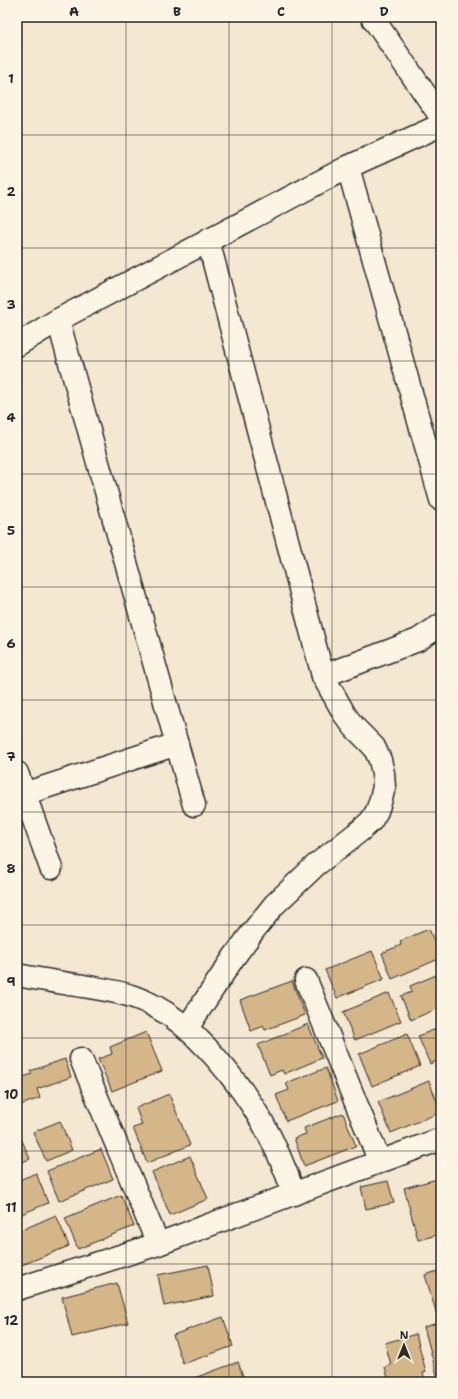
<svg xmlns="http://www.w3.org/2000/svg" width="458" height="1399" font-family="'Shantell Sans',sans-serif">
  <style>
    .building { fill: #d5b689; stroke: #2b2b2b }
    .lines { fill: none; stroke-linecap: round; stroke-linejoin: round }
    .minor-casing { stroke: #2b2b2b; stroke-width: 25 }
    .minor { stroke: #fcf5e5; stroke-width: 22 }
    .grid { fill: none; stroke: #2b2b2b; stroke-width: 1; stroke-opacity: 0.55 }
    .neatline { fill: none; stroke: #2b2b2b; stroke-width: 1.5 }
    .grid-label { font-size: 13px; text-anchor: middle; font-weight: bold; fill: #2b2b2b }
  </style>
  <rect width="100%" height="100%" fill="#f4e8d3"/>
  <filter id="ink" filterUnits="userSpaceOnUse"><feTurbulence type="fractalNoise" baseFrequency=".025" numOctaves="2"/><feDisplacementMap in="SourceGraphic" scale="8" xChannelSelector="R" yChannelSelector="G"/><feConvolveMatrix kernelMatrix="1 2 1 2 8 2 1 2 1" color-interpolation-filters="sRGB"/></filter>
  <g filter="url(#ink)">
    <g class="building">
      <path d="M429,929l12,29 -49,21 -10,-26 19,-8 -1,-4z"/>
      <path d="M372,951l12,28 -47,19 -12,-28z"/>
      <path d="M441,973v34l-30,13 -10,-24 11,-4 -2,-6z"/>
      <path d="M292,981l13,34 -40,15 -1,-4 -13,5 -11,-31z"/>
      <path d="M389,993l12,28 -46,19 -12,-28z"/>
      <path d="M308,1024l14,34 -38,16 -2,-4 -12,5 -12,-30z"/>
      <path d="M441,1027v32l-11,5 -12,-28z"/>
      <path d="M146,1032l16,39 -50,20 -14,-32 14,-5 -2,-7z"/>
      <path d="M407,1034l13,32 -48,20 -13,-32z"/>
      <path d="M65,1059l6,18 -34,12 3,9 -22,8 -1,-27 15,-5 -2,-3z"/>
      <path d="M326,1068l12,33 -52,20 -10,-26 13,-5 -3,-7z"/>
      <path d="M429,1081l12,31 -50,21 -13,-31z"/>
      <path d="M169,1094l21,51 -43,18 -14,-35 9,-3 -6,-17z"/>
      <path d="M343,1113l13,33 -52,20 -10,-28 12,-4 -2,-6z"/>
      <path d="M60,1121l12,29 -26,11 -13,-29z"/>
      <path d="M17,1129l13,30 -13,5z"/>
      <path d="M101,1149l12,30 -54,22 -12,-30z"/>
      <path d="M190,1156l18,43 -38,16 -18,-43z"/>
      <path d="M36,1173l12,30 -31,13v-35z"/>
      <path d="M441,1178v56l-23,6 -14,-52z"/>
      <path d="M388,1181l6,22 -28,6 -5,-22z"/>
      <path d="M121,1195l13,31 -56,23 -13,-31z"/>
      <path d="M56,1215l13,31 -52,21v-35z"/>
      <path d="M208,1265l6,31 -50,10 -6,-31z"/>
      <path d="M441,1270v44l-4,1 -12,-40z"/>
      <path d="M117,1283l11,40 -56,14 -10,-40z"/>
      <path d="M223,1317l10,29 -50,18 -10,-29z"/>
      <path d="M441,1322v56l-3,1 -14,-52z"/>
      <path d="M416,1334l10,38 -3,1 3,9h-37l-4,-15 6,-2 -6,-22z"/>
      <path d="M238,1362l7,20h-56v-2z"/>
    </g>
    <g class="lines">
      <defs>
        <g id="minor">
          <path d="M372,17l69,100"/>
          <path d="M348,167l93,333"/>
          <path d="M58,320l136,485"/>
          <path d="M17,345l41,-25 290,-153 93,-42"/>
          <path d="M323,676l95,-36 23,-15"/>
          <path d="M17,773l34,95"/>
          <path d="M24,794l153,-50"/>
          <path d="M17,975c22,4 44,8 66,11 17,3 34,5 51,11 34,12 58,34 82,61 38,44 59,81 78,136"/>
          <path d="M306,980l74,182"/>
          <path d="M187,1028l47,-71 20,-27 20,-25 42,-40 45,-35 10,-9 6,-10 4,-12 3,-12 -1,-14 -3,-13 -6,-13 -19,-19 -10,-13 -22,-39 -115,-436"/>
          <path d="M81,1059l77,185"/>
          <path d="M17,1289l141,-45 283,-105"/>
        </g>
      </defs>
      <use href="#minor" class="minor-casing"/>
      <use href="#minor" class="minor"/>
    </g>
  </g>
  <path class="grid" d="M126,17v1365M229,17v1365M332,17v1365M17,135h424M17,248h424M17,361h424M17,474h424M17,587h424M17,700h424M17,812h424M17,925h424M17,1038h424M17,1151h424M17,1264h424"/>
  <rect width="458" height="1399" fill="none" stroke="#fcf5e5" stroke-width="44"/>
  <g transform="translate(404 1345)" stroke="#fcf5e5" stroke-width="3" paint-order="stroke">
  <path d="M0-3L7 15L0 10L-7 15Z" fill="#2b2b2b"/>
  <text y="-6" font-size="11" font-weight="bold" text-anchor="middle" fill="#2b2b2b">N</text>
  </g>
  <rect x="22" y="22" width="414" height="1355" class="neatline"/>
  <g class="grid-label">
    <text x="74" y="16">A</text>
    <text x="177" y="16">B</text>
    <text x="281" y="16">C</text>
    <text x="384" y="16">D</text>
    <text x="11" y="83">1</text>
    <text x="11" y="196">2</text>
    <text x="11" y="309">3</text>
    <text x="11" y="422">4</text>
    <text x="11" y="535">5</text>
    <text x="11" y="648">6</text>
    <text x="11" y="761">7</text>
    <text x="11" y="873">8</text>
    <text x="11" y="986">9</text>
    <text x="11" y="1099">10</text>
    <text x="11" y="1212">11</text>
    <text x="11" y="1325">12</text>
  </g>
</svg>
